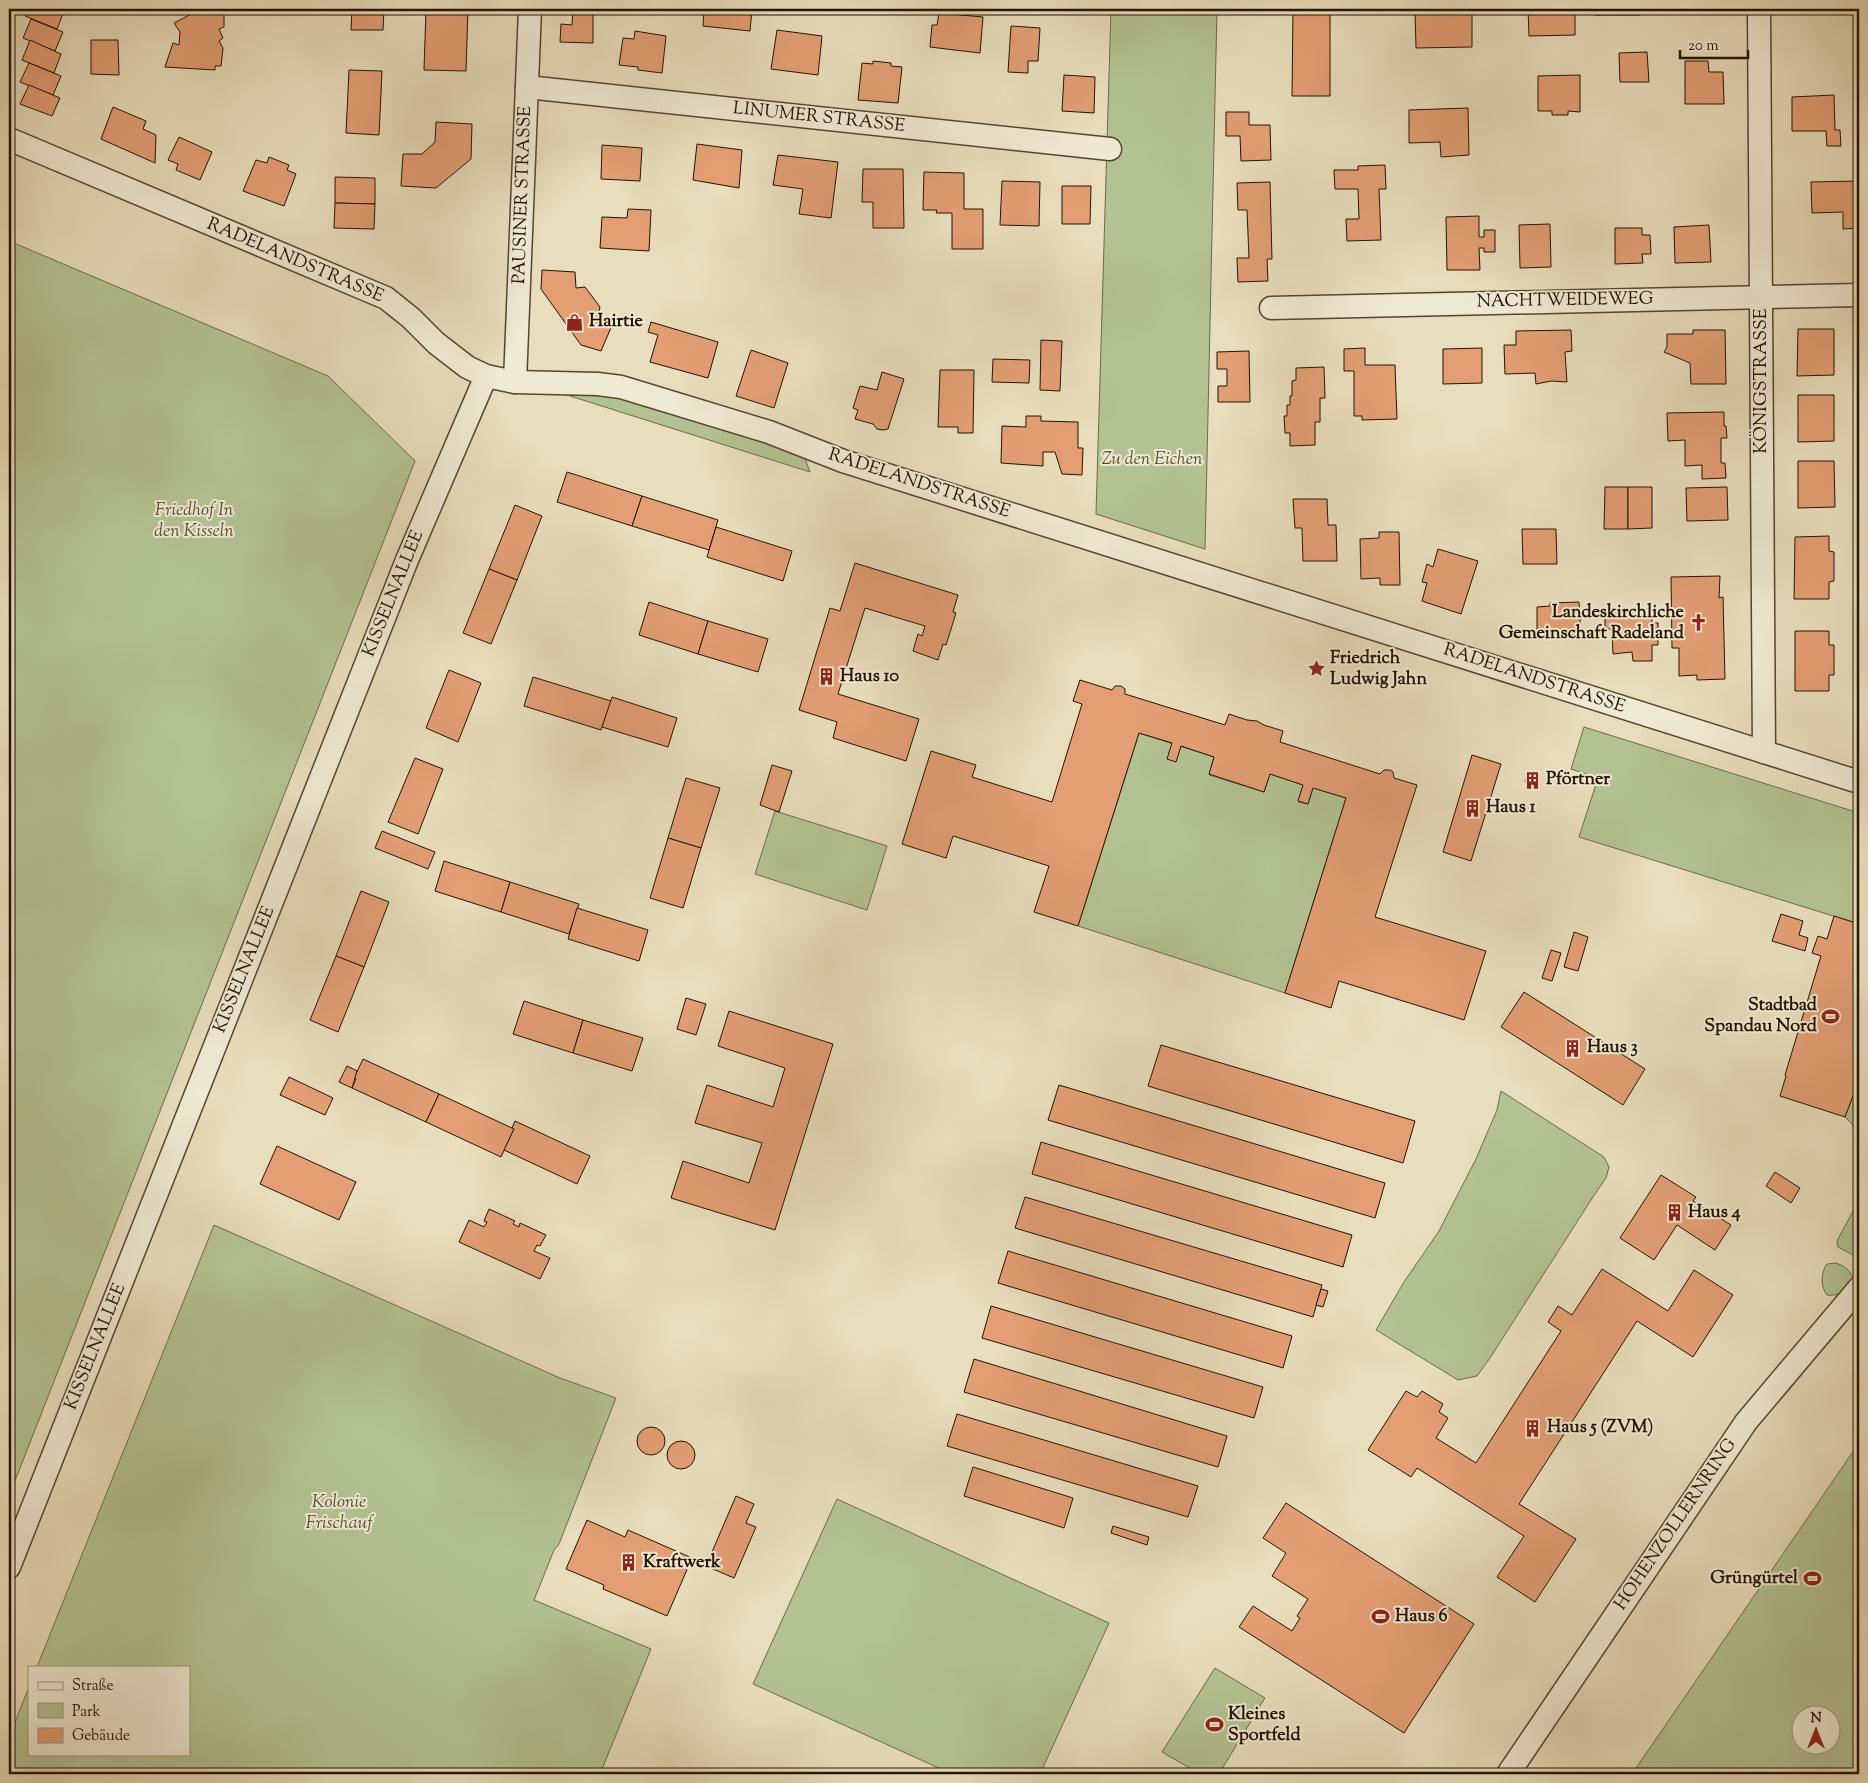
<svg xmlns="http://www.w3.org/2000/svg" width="1868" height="1783" font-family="'Sorts Mill Goudy',serif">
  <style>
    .green { fill: #b3c293; stroke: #6c6a4a; fill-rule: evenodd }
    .building { fill: #e39e74; stroke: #241300 }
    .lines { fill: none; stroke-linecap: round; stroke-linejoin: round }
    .minor-casing { stroke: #55462f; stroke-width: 25 }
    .minor { stroke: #f0e9d3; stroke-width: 22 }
    .labels { text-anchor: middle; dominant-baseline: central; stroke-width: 4; stroke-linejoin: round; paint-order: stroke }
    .street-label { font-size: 18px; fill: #241300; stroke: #f0e9d3 }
    .poi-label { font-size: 18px; font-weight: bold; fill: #241300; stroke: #f0e9d3; text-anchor: start }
    .park-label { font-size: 18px; font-style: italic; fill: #565033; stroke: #f0e9d3 }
  </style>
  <rect width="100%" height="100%" fill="#e8ddbc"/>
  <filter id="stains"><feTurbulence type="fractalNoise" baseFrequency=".004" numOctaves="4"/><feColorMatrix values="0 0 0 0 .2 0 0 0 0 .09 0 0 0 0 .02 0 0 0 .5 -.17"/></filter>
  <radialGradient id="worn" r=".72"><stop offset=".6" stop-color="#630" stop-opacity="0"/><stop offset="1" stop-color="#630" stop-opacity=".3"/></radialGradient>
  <g class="green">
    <path d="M1111,9h106l-12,540 -109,-35z"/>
    <path d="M9,241l319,135 87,85 -406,1035z"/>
    <path d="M567,395h31l46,6 160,55 6,16z"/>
    <path d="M1584,727l275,86v111l-280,-87 19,-59 -27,-9z"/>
    <path d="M1139,733l75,24 -5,18 55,17 6,-18 33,11 -5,17 10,2 5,-16 33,10 -61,195 -207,-67z"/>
    <path d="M775,811l112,35 -20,64 -112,-36z"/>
    <path d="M1859,1080v51l-5,-2 -2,-5 -7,-7z"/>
    <path d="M1501,1091l103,66 5,10 -3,11 -15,22 -101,158 -13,18 -19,4 -82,-50 28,-48 35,-51 37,-72 21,-49z"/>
    <path d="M1859,1200v58l-21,-11 -1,-6z"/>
    <path d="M214,1225l346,153 56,20 -57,146 -5,6 -20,50 117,49 -51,125h-591v-37l20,-50v67h160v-87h-152z"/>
    <path d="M1836,1263c8,3 16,8 17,17 -8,9 -13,17 -26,15 -7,-9 -6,-23 0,-31z"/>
    <path d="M1859,1443v331h-227zM1800,1716h30v30h-30z"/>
    <path d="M837,1499l272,124 -69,151h-88l-199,-90z"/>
    <path d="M1215,1668l50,30 -46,76h-19l-38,-22z"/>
  </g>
  <g class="building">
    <path d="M28,9h31l5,2 -7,18 -32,-13z"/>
    <path d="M203,9h21v18l-5,2 4,9 -4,3 4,7 -2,18h-6v4l-50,-3 8,-24 6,2 1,-13 -6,-9 23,-12 6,1z"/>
    <path d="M352,9h32l-1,21h-32z"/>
    <path d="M426,9h42l-2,62 -42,-1z"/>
    <path d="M573,9h20v34l-33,-1 1,-18 11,1z"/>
    <path d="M704,9h48l-2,22 -47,-5z"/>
    <path d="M1293,9h37v87h-38z"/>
    <path d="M1528,9h47v26l-46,1z"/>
    <rect x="1595" y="9" width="45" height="6"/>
    <path d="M1472,10v37l-56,1 -1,-37z"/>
    <path d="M939,13l44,4 -3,36 -50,-6 2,-22h5z"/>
    <path d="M31,19l32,13 -8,19 -32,-13z"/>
    <path d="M1011,26l29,2 -2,33h-10v12l-20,-1z"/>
    <path d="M777,30l45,6 -4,39 -47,-6z"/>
    <path d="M635,31l31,5 -4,37 -24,-3v-3l-19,-2 4,-27 11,1z"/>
    <path d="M30,40l31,14 -7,19 -32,-13z"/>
    <path d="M91,40h27l1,35 -28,-1z"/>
    <path d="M1647,52l2,30h-29l-1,-29z"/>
    <path d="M873,61l18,2v3l11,1 -4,36 -40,-3 4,-37 11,1z"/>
    <path d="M1685,61h23l1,11h14l1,32h-39z"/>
    <path d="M29,63l32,13 -8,19 -33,-13z"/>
    <path d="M349,70l33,1 -3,64 -33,-2z"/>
    <path d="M1064,75l31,2 -1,36 -32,-2z"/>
    <path d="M1580,75v37l-12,-1v4h-16v-4h-14v-35z"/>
    <path d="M29,85l31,13 -8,18 -32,-12z"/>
    <path d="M1834,95l1,35h5l1,16h-14l-1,-15h-34v-34z"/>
    <path d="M113,107l33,14 -3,8 13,6 -1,28 -54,-24z"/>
    <path d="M1468,108l1,47 -28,2 -1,-15 -31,1v-33z"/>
    <path d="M1226,112h23v13h21l1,35 -30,1 -1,-25h-14z"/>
    <path d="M436,122l36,2 -1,35 -35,29 -35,-2 2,-32h19l13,-12z"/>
    <path d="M179,137l33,15 -12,28 -24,-10 2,-6 -10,-4z"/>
    <path d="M697,144l45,6 -3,38 -46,-8z"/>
    <path d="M602,145l40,3 -2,33 -39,-2z"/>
    <path d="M778,155l60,7 -7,56 -32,-4 4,-25 -30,-4z"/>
    <path d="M269,157l20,8 -2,5 9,4 -12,32 -41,-15 13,-31 11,3z"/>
    <path d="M1385,165l1,24h-7l2,51 -34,1 -1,-22h13l-1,-30h-23l-1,-19h24v-4z"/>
    <path d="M863,169h40l1,59h-31v-26h-11z"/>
    <path d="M924,172l40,1v36h19v40h-31v-36h-16l1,-3h-14z"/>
    <path d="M335,177l40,1v26l-40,-1z"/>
    <path d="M1002,181l38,1 -1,44 -39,-1z"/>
    <path d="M1859,181v47l-16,1v-17l-31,1 -1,-31z"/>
    <path d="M1270,182l2,77h-5l1,22 -30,1 -1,-24h12l-2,-48h-9l-1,-27z"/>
    <path d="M1062,186h29l-1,38h-28z"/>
    <path d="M335,203l40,1 -1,25 -40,-1z"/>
    <path d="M628,209l23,1 -2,41 -49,-3 2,-31 25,1z"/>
    <path d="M1479,216v21h5v-7h11v22h-11v-4h-5l1,22h-33l-1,-53z"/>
    <path d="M1550,224l1,43 -31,1 -1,-43z"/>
    <path d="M1709,225l2,37 -36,1 -1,-36z"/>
    <path d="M1615,228h27v7h8l1,19h-9l1,9 -28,1z"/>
    <path d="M542,270l33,2 1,16 9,-1 15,20 -2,9 15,7 -12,28 -20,-6 -40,-56z"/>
    <path d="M651,322l67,20 -10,36 -58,-16 8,-27 -10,-3z"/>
    <path d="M1798,329h36v46l-37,1z"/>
    <path d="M1571,330l1,21 -7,1 2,30 -16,-1 -15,3 -1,-11 -30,1 -1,-29h12v-14z"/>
    <path d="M1693,330h32l1,54h-35l-1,-21 -26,-11 3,-5v-13h26z"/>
    <path d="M1041,340l21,1 -2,50 -20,-1z"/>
    <path d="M1365,348v17h30l2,54 -35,1v-4h-8v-45h-10v-22z"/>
    <path d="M1482,348v35l-39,1v-35z"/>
    <path d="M751,350l37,13 -14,45 -38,-12z"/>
    <path d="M1249,351l1,51h-32v-16h9v-17h-10v-17z"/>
    <path d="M993,359l37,1 -1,23 -37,-1z"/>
    <path d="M1324,367l1,31h-5v24h-5v23l-25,1v-13h-5l-1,-17h3v-11h3v-9h2v-15l4,-1v-12z"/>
    <path d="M940,370h34l-1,63h-15v-6h-20z"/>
    <path d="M882,372l22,7 -16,50 -5,1 -6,-1 -4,-5 -18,-5 3,-9 -5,-2 7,-22 17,4z"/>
    <path d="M1798,395h36v46l-36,1z"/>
    <path d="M1724,412v14h2l1,12h-6v25h4l1,15 -24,1v-14l-17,1v-26l-17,1 -1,-28z"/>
    <path d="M1026,416h15v5l37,1v26h5l-1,27 -20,-1 -7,-22h-12v14l-42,-3 1,-37 24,1z"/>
    <path d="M1798,461h36l1,46 -37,1z"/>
    <path d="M567,472l75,24 -10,30 -75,-24z"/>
    <path d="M1605,487h23v42h-24z"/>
    <path d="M1628,487h24v41l-24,1z"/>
    <path d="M1727,487l1,33 -41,1 -1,-33z"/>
    <path d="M642,496l76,24 -9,30 -77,-24z"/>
    <path d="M1293,499h34l1,26h8l1,36h-34l-1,-33h-7z"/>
    <path d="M515,505l27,11 -25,64 -28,-11z"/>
    <path d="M716,527l76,24 -9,30 -76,-24z"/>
    <path d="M1522,529h34l1,35h-34z"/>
    <path d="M1379,532h20l1,53h-20v-7l-19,1 -1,-40 19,-1z"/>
    <path d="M1829,536v15l5,1v29l-5,1v17h-35l1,-62z"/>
    <path d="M1438,549l40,12 -17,53 -39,-13 5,-18 -5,-1 5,-18 6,3z"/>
    <path d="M855,563l103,32 -5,17 3,1 -10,32 -3,-1 -5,16 -25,-9 5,-17 4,2 3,-10 -60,-18 -27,86 81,25 -13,42 -73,-23 4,-16 -38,-12 31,-102 10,3z"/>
    <path d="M489,569l28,11 -26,64 -28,-11z"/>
    <path d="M1720,576l-1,22 4,-1 2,82 -28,1v-5l-18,1v-28h-7l-1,-71z"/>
    <path d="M649,602l59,19 -10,33 -59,-19z"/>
    <path d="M1579,602l2,33 -44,1v-29l13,-1v-3z"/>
    <path d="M1652,609v14h6v22h-6v16h-19l-1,-9 -19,2 -1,-25h-7v-19z"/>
    <path d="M708,621l60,18 -10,33 -60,-18z"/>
    <path d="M1795,631h34v14h5v30h-5v16h-34z"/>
    <path d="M449,670l32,13 -23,59 -32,-14z"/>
    <path d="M533,677l78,24 -10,29 -77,-24z"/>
    <path d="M1080,680l32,10 3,-4h6l4,3v5l100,31 4,-11 18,6 10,1 7,4 19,6 -3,11 100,32 4,-4h6l3,2 1,6 23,7 -42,132 111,34 -22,69 -125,-39 -8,27 -46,-15 61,-195 -33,-10 -5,16 -10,-3 5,-16 -33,-11 -6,18 -55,-18 5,-17 -33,-11 -5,16 -9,-3 5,-16 -33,-10 -61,193 -44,-14 15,-46 -96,-30 -7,22 -44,-14 29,-93 45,14 -4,12 80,25 30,-98 -9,-3z"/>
    <path d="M612,697l65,21 -9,29 -66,-20z"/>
    <path d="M1472,755l29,9 -30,97 -28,-9z"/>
    <path d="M415,758l28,11 -25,65 -30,-12z"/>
    <path d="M772,765l20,6 -13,41 -19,-7z"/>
    <path d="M1527,773l12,4 -3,9 -11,-4z"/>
    <path d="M686,778l34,10 -19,60 -33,-10z"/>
    <path d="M382,831l53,21 -7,17 -53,-21z"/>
    <path d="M668,838l33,10 -18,60 -33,-10z"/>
    <path d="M444,861l66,21 -9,30 -66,-21z"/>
    <path d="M510,882l69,22 -10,30 -68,-22z"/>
    <path d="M361,891l28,11 -25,65 -28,-11z"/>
    <path d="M577,908l71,22 -9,31 -71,-22z"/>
    <path d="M1781,914l22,7 -4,14 9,3 -3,13 -33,-10z"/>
    <path d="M1834,916l25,8v156l-14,37 -65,-21 6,-20 -1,-1 36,-119 -9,-3 6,-17 9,3z"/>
    <path d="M1574,932l14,5 -10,34 -14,-4z"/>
    <path d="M1551,950l10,3 -9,28 -10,-3z"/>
    <path d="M336,956l28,11 -26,65 -28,-12z"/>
    <path d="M1524,992l121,77 -22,36 -122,-78z"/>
    <path d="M686,998l20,6 -10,31 -19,-6z"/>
    <path d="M524,1001l59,19 -10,33 -60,-19z"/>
    <path d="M729,1011l104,33 -58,186 -104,-32 12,-37 66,22 13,-40 -67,-20 12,-38 66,22 12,-39 -67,-22z"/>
    <path d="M583,1020l60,18 -11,33 -59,-18z"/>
    <path d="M1161,1045l254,76 -12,42 -255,-77z"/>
    <path d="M363,1059l76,35 -13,28 -74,-34 4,-9 -2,-1z"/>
    <path d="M347,1066l10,5 -5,17 -13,-6z"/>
    <path d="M289,1077l44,21 -8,17 -45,-20z"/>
    <path d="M1059,1085l326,98 -10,35 -327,-98z"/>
    <path d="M439,1094l75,35 -13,28 -75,-35z"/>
    <path d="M515,1121l75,35 -13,28 -73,-34 10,-21 -2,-1z"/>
    <path d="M1041,1142l311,93 -9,32 -311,-93z"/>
    <path d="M277,1146l79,36 -17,38 -79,-36z"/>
    <path d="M1775,1172l25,16 -9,15 -25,-17z"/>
    <path d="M1661,1175l35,22 -3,4 38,24 -16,25 -38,-25 -23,35 -34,-22z"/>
    <path d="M1025,1197l297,88 -9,32 -298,-89z"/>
    <path d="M489,1209l26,12 -2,3 6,3 1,-4 26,12 -6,11 -3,-1 -3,6 16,7 -10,21 -81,-37 10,-22 15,7 3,-5 -3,-1z"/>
    <path d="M1008,1251l284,85 -9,32 -285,-85z"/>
    <path d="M1602,1269l66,42 26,-41 39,25 -40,62 -56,-36 -118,183 57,35 -41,63 -38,-25 27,-41 -107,-68 -6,9 -43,-27 38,-59 11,6 5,-6 21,13 -4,8 9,6 -12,20 40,25 85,-132 -13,-9 10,-16 14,9z"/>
    <path d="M1321,1289l7,2 -5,16 -7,-2z"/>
    <path d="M991,1306l272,81 -9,31 -272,-80z"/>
    <path d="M974,1359l253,77 -9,31 -254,-75z"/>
    <path d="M957,1414l241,72 -10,31 -241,-71z"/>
    <circle cx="651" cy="1441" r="14"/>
    <circle cx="681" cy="1455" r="14"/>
    <path d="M973,1467l100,31 -9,30 -100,-32z"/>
    <path d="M736,1496l18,8 -8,19 10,4 -22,51 -28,-12z"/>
    <path d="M1286,1503l188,121 -70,109 -165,-106 14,-21 39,25 8,-13 -3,-2 11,-17 -36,-23 14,-23 -23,-15z"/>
    <path d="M587,1520l38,17 3,-7 64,28 -25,58 -64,-27 1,-4 -38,-16z"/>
    <path d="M1113,1526l36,11 -2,8 -36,-12z"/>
  </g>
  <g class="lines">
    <defs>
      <g id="minor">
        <path d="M1759,9l5,743"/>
        <path d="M527,87l583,62"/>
        <path d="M9,139l377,159 25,20 25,25 31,24 19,9 29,6 83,2 23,3 148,45 74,29 1016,321"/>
        <path d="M1271,308l588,-13"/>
        <path d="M515,382l15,-373"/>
        <path d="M9,1567l398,-1007 79,-184"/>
        <path d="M1508,1774l238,-352 113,-134"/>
      </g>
    </defs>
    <use href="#minor" class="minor-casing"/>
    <use href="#minor" class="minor"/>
  </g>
  <defs>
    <symbol id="shop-bare" viewBox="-9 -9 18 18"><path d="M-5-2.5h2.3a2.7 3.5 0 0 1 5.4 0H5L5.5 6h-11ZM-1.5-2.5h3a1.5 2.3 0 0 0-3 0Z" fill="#8f2418" stroke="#f0e9d3" stroke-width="2.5" paint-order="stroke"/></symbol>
    <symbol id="church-bare" viewBox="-9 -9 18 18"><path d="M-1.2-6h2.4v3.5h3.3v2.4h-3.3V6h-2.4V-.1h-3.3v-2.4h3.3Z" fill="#8f2418" stroke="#f0e9d3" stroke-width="2.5" paint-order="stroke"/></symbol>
    <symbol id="sight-bare" viewBox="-9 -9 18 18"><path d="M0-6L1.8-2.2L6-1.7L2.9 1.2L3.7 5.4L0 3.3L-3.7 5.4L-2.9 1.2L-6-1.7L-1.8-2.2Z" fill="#8f2418" stroke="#f0e9d3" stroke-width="2.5" paint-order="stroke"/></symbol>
    <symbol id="building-bare" viewBox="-9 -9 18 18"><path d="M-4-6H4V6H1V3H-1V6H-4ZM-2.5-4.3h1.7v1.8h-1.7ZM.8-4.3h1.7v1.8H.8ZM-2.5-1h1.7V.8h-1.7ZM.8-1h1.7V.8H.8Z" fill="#8f2418" stroke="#f0e9d3" stroke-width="2.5" paint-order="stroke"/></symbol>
    <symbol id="stadium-bare" viewBox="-9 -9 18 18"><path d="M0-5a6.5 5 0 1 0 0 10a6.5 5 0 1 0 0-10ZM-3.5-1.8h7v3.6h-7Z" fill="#8f2418" stroke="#f0e9d3" stroke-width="2.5" paint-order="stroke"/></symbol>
  </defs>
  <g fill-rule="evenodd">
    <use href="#shop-bare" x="562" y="310" width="25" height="25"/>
    <use href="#church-bare" x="1686" y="610" width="25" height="25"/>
    <use href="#sight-bare" x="1304" y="656" width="25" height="25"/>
    <use href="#building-bare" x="814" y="664" width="25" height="25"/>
    <use href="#building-bare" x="1520" y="768" width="25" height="25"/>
    <use href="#building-bare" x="1460" y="796" width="25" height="25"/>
    <use href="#stadium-bare" x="1818" y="1004" width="25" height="25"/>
    <use href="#building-bare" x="1560" y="1036" width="25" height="25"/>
    <use href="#building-bare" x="1662" y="1200" width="25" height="25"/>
    <use href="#building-bare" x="1520" y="1416" width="25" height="25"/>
    <use href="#building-bare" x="616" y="1550" width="25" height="25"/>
    <use href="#stadium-bare" x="1800" y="1566" width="25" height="25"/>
    <use href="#stadium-bare" x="1368" y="1604" width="25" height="25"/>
    <use href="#stadium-bare" x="1202" y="1712" width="25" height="25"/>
  </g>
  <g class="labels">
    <g class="street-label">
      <text transform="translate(819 118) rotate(6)">LINUMER STRASSE</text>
      <text transform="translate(523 195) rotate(-88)">PAUSINER STRASSE</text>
      <text transform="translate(295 261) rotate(23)">RADELANDSTRASSE</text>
      <text transform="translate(1565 301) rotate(-1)">NACHTWEIDEWEG</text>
      <text transform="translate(1762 381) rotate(-90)">KÖNIGSTRASSE</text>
      <text transform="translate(919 484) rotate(18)">RADELANDSTRASSE</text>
      <text transform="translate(394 594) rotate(-68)">KISSELNALLEE</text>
      <text transform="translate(1534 679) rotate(18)">RADELANDSTRASSE</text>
      <text transform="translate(245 970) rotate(-68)">KISSELNALLEE</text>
      <text transform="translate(96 1347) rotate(-68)">KISSELNALLEE</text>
      <text transform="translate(1676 1525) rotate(-56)">HOHENZOLLERNRING</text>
    </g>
    <g class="poi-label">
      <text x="589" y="322">Hairtie</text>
      <text x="1684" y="613" text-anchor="end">Landeskirchliche<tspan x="1684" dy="21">Gemeinschaft Radeland</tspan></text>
      <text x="1330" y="659">Friedrich<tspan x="1330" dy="21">Ludwig Jahn</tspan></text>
      <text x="840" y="677">Haus 10</text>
      <text x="1546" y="780">Pförtner</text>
      <text x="1486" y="808">Haus 1</text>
      <text x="1817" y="1006" text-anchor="end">Stadtbad<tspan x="1817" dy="21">Spandau Nord</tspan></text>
      <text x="1587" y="1048">Haus 3</text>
      <text x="1688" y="1213">Haus 4</text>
      <text x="1547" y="1428">Haus 5 (ZVM)</text>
      <text x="643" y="1563">Kraftwerk</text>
      <text x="1798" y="1579" text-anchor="end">Grüngürtel</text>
      <text x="1395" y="1617">Haus 6</text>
      <text x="1228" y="1715">Kleines<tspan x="1228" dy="21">Sportfeld</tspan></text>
    </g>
    <g class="park-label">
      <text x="1152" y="460">Zu den Eichen</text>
      <text x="194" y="511">Friedhof In<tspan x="194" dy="21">den Kisseln</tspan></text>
      <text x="339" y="1503">Kolonie<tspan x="339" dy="21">Frischauf</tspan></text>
    </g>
  </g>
  <rect width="1868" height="1783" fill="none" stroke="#e8ddbc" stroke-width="30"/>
  <rect x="10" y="10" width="1848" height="1763" fill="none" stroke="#241300" stroke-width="2.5"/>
  <rect x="15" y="15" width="1838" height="1753" fill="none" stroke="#241300"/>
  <rect x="28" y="1666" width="162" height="90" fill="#f0e9d3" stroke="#9e937f"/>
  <rect x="38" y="1682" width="25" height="8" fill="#f0e9d3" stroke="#9e937f"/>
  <text x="72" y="1690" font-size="15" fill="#241300">Straße</text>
  <rect x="38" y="1703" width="25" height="15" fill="#b3c293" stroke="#9e937f"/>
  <text x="72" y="1716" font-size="15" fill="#241300">Park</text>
  <rect x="38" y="1728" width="25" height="15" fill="#e39e74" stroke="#9e937f"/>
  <text x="72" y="1740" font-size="15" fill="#241300">Gebäude</text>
  <g transform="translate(1816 1730)"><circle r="24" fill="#f0e9d3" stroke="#9e937f"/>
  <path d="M0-4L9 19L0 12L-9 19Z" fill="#8f2418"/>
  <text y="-8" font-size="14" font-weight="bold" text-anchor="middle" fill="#241300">N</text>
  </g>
  <path d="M1680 50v8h68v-8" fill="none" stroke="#241300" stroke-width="2.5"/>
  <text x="1688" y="50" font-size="15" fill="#241300" stroke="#f0e9d3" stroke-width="4" paint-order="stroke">20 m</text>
  <rect width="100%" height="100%" filter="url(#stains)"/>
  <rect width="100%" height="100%" fill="url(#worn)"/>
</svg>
